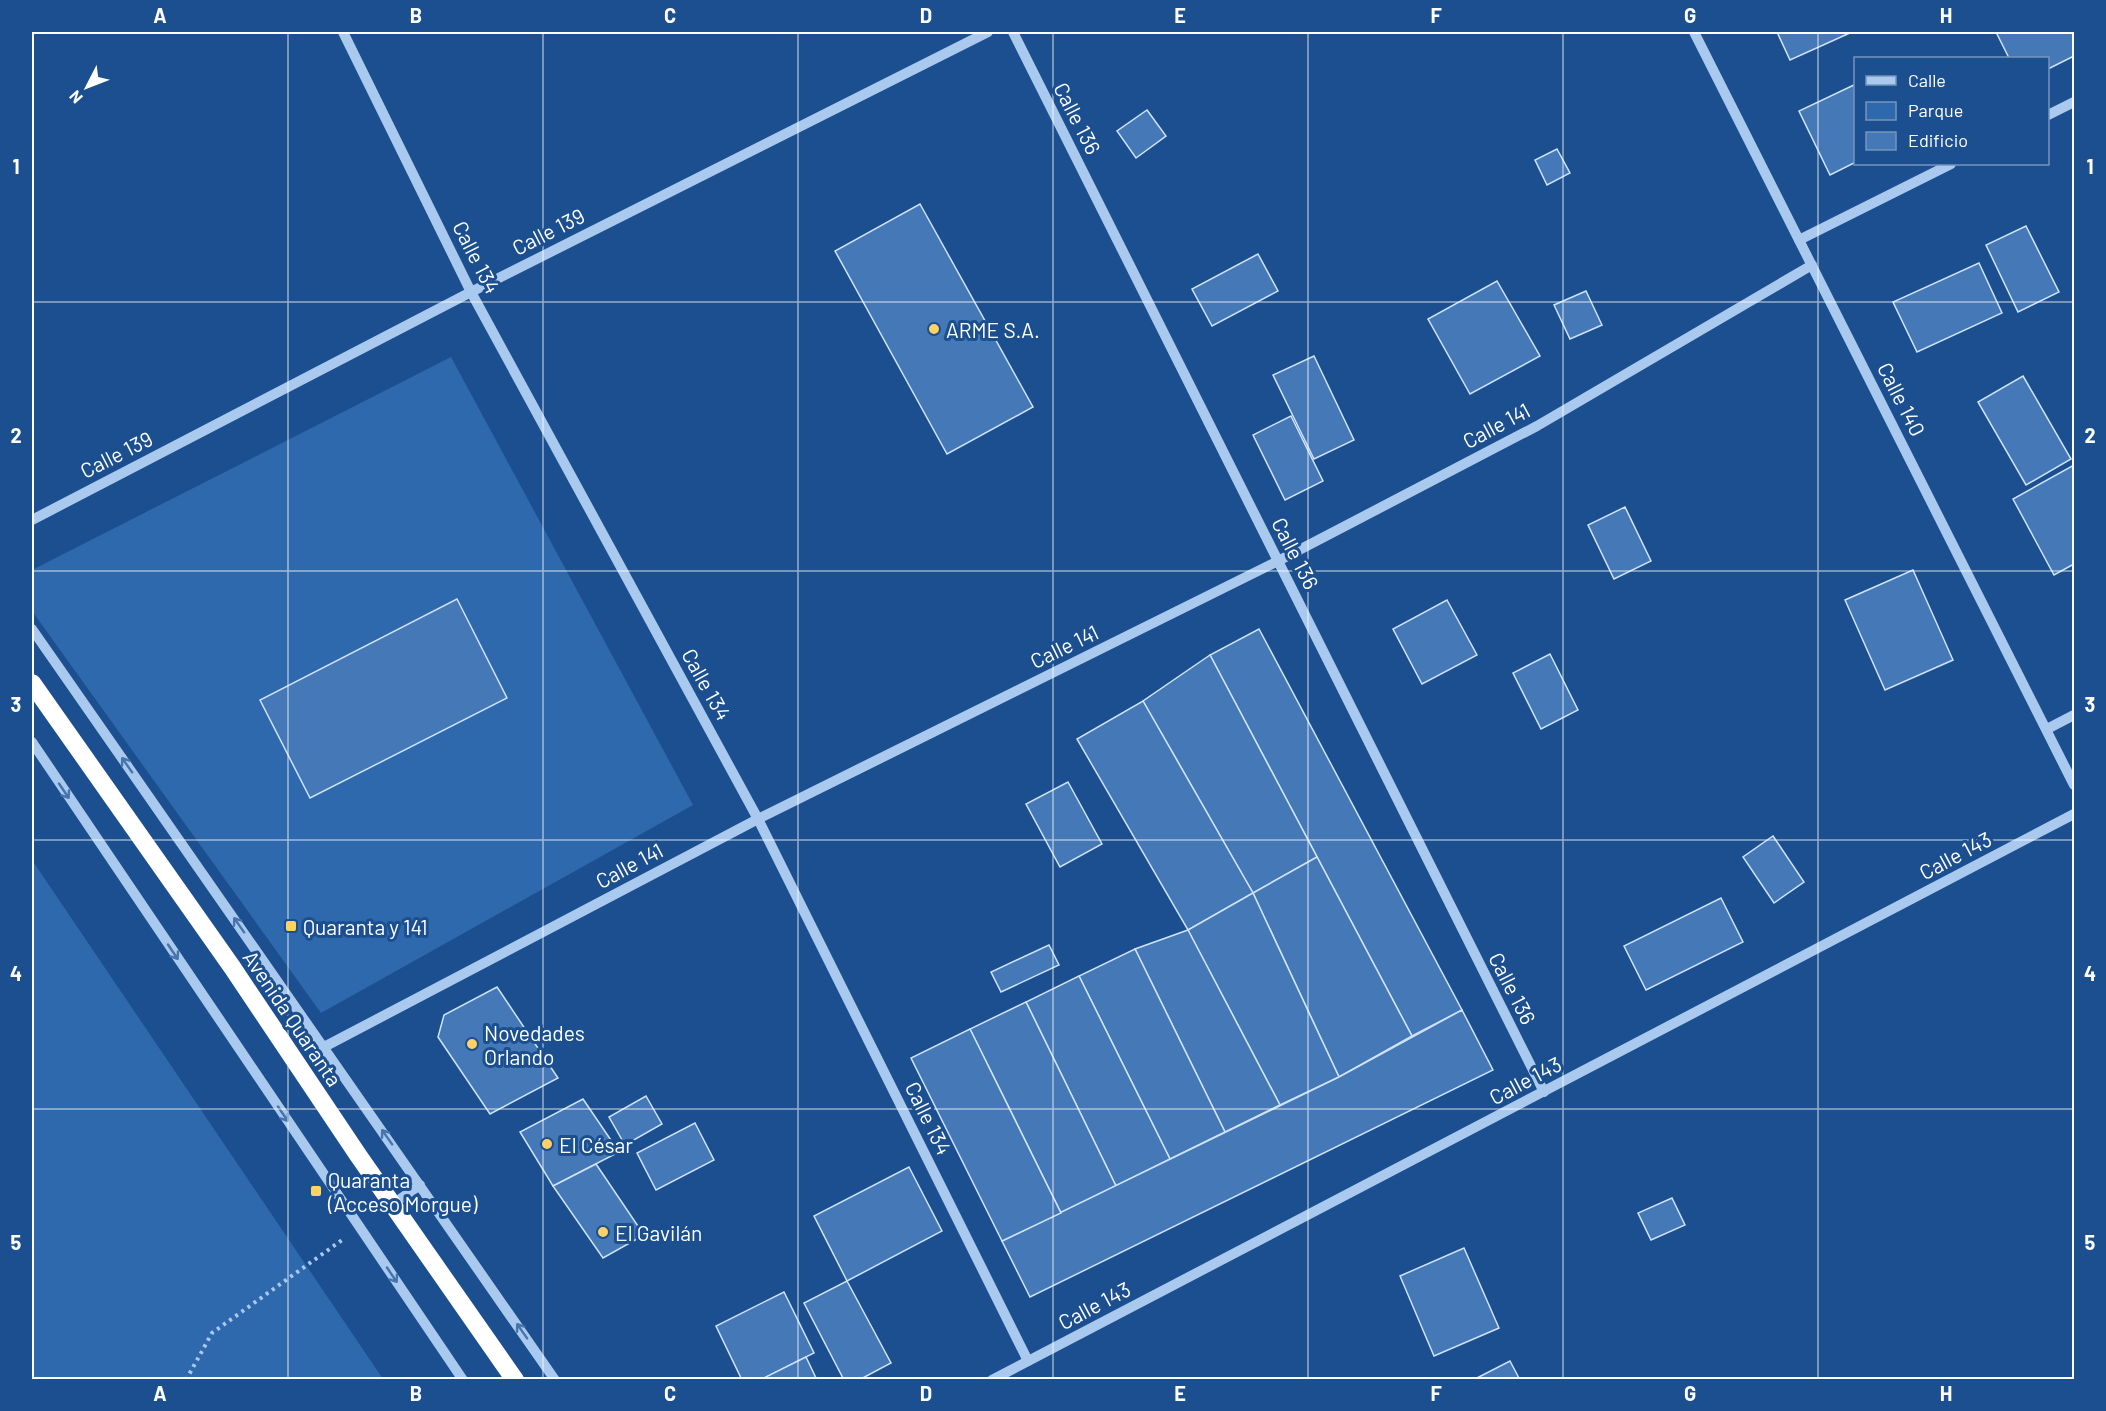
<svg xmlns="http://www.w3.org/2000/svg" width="2106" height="1411" font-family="Barlow,sans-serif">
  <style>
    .green { fill: #2e69ad }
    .building { fill: #4478b7; stroke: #cfe3fa; stroke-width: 1.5 }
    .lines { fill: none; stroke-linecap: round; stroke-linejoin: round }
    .path { stroke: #a9c9ee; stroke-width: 4; stroke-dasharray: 3 4.5; stroke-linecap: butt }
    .minor { stroke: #a9c9ee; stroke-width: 10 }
    .highway { stroke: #fff; stroke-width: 18 }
    .oneway { stroke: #4674ac }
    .grid { fill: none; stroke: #fff; stroke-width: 1.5; stroke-opacity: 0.55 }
    .poi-dot { fill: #ffd166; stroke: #1b4f8f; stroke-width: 2 }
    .labels { text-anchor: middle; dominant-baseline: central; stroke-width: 6; stroke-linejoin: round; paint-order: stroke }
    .street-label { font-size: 21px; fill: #fff; stroke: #1b4f8f }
    .poi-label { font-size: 21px; fill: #fff; stroke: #1b4f8f; text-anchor: start }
    .neatline { fill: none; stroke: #fff; stroke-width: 2 }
    .grid-label { font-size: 20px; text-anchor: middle; font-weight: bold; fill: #fff }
  </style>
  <rect width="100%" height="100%" fill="#1b4f8f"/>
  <g class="green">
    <path d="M451,357l242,448 -372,208 -289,-402v-41z"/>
    <path d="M32,860l351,519h-351z"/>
  </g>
  <g class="building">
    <path d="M1777,32h75l-62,28z"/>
    <path d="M1996,32h78v24l-26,13v-11h-39z"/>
    <path d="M1856,84v78l-26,13 -31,-64z"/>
    <path d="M1147,110l19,26 -30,22 -19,-27z"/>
    <path d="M1557,149l13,24 -23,12 -12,-25z"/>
    <path d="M920,204l113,203 -86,47 -112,-203z"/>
    <path d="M2026,226l33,66 -41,20 -32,-67z"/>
    <path d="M1258,254l20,37 -66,35 -20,-37z"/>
    <path d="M1979,263l23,50 -85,39 -24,-50z"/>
    <path d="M1497,281l43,75 -70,38 -42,-75z"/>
    <path d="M1586,291l16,34 -32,14 -16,-34z"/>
    <path d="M1314,356l40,84 -40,19 -41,-84z"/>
    <path d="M2023,376l48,83 -45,26 -48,-83z"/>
    <path d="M1291,416l32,65 -38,19 -32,-65z"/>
    <path d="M2074,465v99l-20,11 -41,-76z"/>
    <path d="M1625,507l26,54 -37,18 -26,-54z"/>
    <path d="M1913,570l40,90 -68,30 -40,-90z"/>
    <path d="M457,599l50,99 -197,100 -50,-98z"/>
    <path d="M1447,600l30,55 -55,29 -29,-55z"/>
    <path d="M1259,629l203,381 -50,26 -202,-381z"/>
    <path d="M1550,654l28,56 -37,19 -28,-56z"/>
    <path d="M1210,655l107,202 -64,36 -110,-192z"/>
    <path d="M1143,701l110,192 -65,37 -111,-191z"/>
    <path d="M1068,782l34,62 -42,23 -34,-63z"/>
    <path d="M1773,836l31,46 -30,21 -31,-46z"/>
    <path d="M1317,857l95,179 -73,41 -86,-184z"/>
    <path d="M1253,893l86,184 -59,28 -92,-175z"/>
    <path d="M1721,898l22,44 -97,48 -22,-44z"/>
    <path d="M1188,930l92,175 -55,27 -90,-183z"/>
    <path d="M1049,945l10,20 -58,27 -10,-20z"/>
    <path d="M1135,949l90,183 -55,27 -91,-183z"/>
    <path d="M1079,976l91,183 -54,27 -90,-184z"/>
    <path d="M497,987l61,91 -68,36 -52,-77 6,-22z"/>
    <path d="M1026,1002l90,184 -55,27 -91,-184z"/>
    <path d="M1462,1010l31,60 -463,227 -28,-56 337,-164z"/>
    <path d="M970,1029l91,184 -59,28 -91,-183z"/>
    <path d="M646,1096l16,28 -37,21 -16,-28z"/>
    <path d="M583,1099l36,53 -66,34 -33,-54z"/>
    <path d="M695,1123l19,37 -58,30 -19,-37z"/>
    <path d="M596,1164l48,71 -41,23 -50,-72z"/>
    <path d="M909,1167l33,64 -95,50 -33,-65z"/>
    <path d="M1672,1198l13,27 -34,15 -13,-27z"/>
    <path d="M1464,1248l35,80 -65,28 -34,-80z"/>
    <path d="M847,1281l44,82 -32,17h-15l-40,-77z"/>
    <path d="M784,1292l30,61 -54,27h-18l-26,-54z"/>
    <path d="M806,1357l11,23h-57z"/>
    <path d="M1510,1361l10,19h-47z"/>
  </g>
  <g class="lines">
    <path class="path" d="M186,1380l26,-47 130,-93"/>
    <g class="minor">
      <path d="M343,32l128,260 287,527 270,542"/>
      <path d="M1013,32l531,1060"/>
      <path d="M1694,32l380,753"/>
      <path d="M2048,115l26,-13"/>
      <path d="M1799,240l152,-76"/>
      <path d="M32,520l439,-228 517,-260"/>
      <path d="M32,629l523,751"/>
      <path d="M2047,729l27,-14"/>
      <path d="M32,742l431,638"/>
      <path d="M324,1047l434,-228 520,-258 259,-135 275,-161"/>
      <path d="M393,1204l27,-19"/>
      <path d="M992,1380l1082,-566"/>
    </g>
    <path class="highway" d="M32,683l200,284 126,188 157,225"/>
  </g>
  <defs><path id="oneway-shaft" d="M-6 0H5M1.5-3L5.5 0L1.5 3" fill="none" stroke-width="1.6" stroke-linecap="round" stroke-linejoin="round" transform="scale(1.5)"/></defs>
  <g class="oneway">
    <use href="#oneway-shaft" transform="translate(127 765) rotate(-125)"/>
    <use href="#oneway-shaft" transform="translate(64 791) rotate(56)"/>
    <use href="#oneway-shaft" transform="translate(239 925) rotate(-125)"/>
    <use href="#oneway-shaft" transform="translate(173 952) rotate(56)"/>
    <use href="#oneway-shaft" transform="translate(283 1114) rotate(56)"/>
    <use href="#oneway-shaft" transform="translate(387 1137) rotate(-125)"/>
    <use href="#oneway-shaft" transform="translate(392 1275) rotate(56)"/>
    <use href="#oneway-shaft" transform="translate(522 1331) rotate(-125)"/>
  </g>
  <path class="grid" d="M288,32v1348M543,32v1348M798,32v1348M1053,32v1348M1308,32v1348M1563,32v1348M1818,32v1348M32,302h2042M32,571h2042M32,840h2042M32,1109h2042"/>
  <g class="poi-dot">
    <circle cx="934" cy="329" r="6"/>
    <rect x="285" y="920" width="12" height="12" rx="3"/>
    <circle cx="472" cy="1044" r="6"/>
    <circle cx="547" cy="1144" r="6"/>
    <rect x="310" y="1185" width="12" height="12" rx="3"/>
    <circle cx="603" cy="1232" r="6"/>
  </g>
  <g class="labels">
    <g class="street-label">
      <text transform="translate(1078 118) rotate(63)">Calle 136</text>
      <text transform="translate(548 231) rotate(-27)">Calle 139</text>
      <text transform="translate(477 257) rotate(63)">Calle 134</text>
      <text transform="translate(1902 399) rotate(63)">Calle 140</text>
      <text transform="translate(1496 425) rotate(-28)">Calle 141</text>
      <text transform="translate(116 454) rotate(-27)">Calle 139</text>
      <text transform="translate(1296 553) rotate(63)">Calle 136</text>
      <text transform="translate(1064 646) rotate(-26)">Calle 141</text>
      <text transform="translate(707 684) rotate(61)">Calle 134</text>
      <text transform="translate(1955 855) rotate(-28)">Calle 143</text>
      <text transform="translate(629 865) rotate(-28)">Calle 141</text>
      <text transform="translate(1513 988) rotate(63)">Calle 136</text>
      <text transform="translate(293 1018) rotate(56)">Avenida Quaranta</text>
      <text transform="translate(1525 1080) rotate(-28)">Calle 143</text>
      <text transform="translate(929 1118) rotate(64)">Calle 134</text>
      <text transform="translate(1094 1305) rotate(-28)">Calle 143</text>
    </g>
    <g class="poi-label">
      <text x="946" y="329">ARME S.A.</text>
      <text x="303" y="926">Quaranta y 141</text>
      <text x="484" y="1032">Novedades<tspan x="484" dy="24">Orlando</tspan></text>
      <text x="559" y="1144">El César</text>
      <text x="328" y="1179">Quaranta<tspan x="328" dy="24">(Acceso Morgue)</tspan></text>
      <text x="615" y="1232">El Gavilán</text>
    </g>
  </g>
  <rect width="2106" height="1411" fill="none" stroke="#1b4f8f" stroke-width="66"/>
  <rect x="1854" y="57" width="195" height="108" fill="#1b4f8f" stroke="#7695bc" stroke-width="1.5"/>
  <rect x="1866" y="76" width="30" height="9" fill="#a9c9ee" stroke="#7695bc" stroke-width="1.5"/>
  <text x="1908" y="87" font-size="18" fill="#ffffff">Calle</text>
  <rect x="1866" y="102" width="30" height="18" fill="#2e69ad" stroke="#7695bc" stroke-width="1.5"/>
  <text x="1908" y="117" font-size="18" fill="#ffffff">Parque</text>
  <rect x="1866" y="132" width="30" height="18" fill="#4478b7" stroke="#7695bc" stroke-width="1.5"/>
  <text x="1908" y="147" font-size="18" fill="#ffffff">Edificio</text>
  <g transform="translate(87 87) rotate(228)" stroke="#1b4f8f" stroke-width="4.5" paint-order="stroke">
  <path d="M0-4.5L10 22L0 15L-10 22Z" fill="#ffffff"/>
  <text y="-9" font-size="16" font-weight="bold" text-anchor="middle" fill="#ffffff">N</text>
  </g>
  <rect x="33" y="33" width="2040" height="1345" class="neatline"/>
  <g class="grid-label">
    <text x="160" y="23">A</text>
    <text x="416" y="23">B</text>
    <text x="670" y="23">C</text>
    <text x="926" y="23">D</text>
    <text x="1180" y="23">E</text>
    <text x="1436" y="23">F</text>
    <text x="1690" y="23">G</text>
    <text x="1946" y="23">H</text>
    <text x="16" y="174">1</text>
    <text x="2090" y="174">1</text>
    <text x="16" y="443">2</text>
    <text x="2090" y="443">2</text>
    <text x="16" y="712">3</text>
    <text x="2090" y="712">3</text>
    <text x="16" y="981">4</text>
    <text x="2090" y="981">4</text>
    <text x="16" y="1250">5</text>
    <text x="2090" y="1250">5</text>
    <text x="160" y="1401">A</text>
    <text x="416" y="1401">B</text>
    <text x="670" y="1401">C</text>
    <text x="926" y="1401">D</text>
    <text x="1180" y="1401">E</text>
    <text x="1436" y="1401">F</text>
    <text x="1690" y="1401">G</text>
    <text x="1946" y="1401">H</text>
  </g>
</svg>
